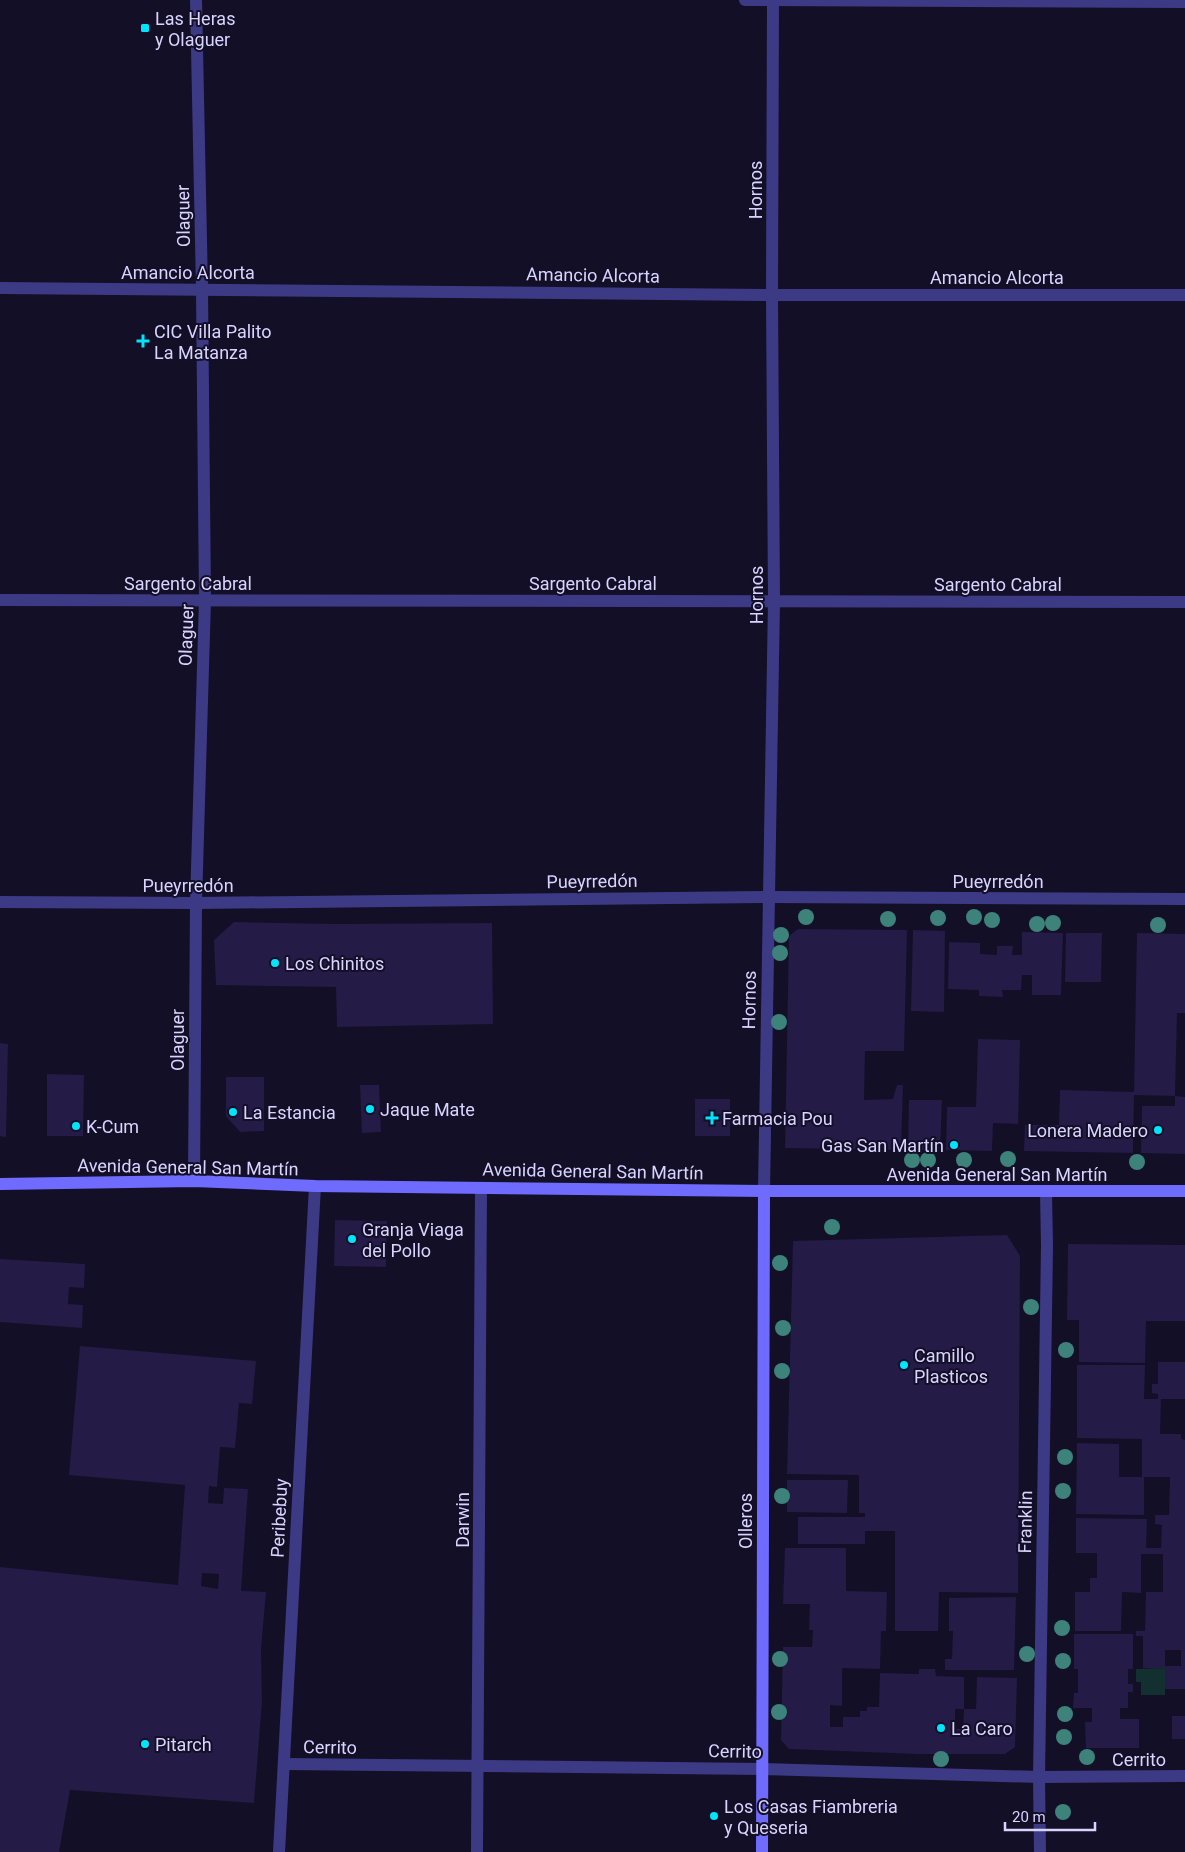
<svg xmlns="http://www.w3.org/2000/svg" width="1185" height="1852" font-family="Roboto,sans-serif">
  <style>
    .green { fill: #12302f }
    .building { fill: #241b47; fill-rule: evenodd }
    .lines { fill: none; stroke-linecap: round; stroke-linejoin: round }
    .street { stroke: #3d3a85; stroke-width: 12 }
    .secondary { stroke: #6f6bff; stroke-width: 12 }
    .tree { fill: #3d827b }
    .poi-dot { fill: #00e5ff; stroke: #130f26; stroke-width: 2 }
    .labels { text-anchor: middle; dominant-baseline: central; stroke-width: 4; stroke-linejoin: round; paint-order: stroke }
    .poi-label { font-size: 18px; fill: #d9d4ff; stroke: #130f26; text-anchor: start }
    .street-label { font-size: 18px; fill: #d9d4ff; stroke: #130f26 }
  </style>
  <rect width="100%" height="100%" fill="#130f26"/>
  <path class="green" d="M1165,1668v27h-24v-13h-5v-13z"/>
  <g class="building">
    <path d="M234,922l102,2 156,-1 1,101 -156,3 -1,-40 -120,-2 -2,-45z"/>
    <path d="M798,929l109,1 -3,121h-39l-1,49 29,-1 4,-14h6l-2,65 -116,-2 4,-212z"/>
    <path d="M913,930l32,1 -1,81 -33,-1z"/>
    <path d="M1022,932l41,1 -2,62h-29v-20h-10l-1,15h-19l1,7 -24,-1v-6l-31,-1 1,-47 31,1v11l17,1v-9h16l-1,9h10z"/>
    <path d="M1066,933h36l-1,49h-36z"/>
    <path d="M1137,933l48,1v79h-8l-2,83 -41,-1 -1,58 -109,-2 1,-26h34l1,-35 74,2z"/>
    <path d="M978,1039l42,1 -2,84 -25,-1 -1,28 -46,-1 1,-43h29z"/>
    <path d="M0,1043l8,1 -2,93 -6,-1z"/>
    <path d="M47,1074l37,1 -1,61h-36z"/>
    <path d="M226,1077h38v54l-24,1 -14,-16z"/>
    <path d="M360,1085h19l2,47 -19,1z"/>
    <path d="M1175,1096l10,1v57l-44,-1 1,-47h33z"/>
    <rect x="695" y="1099" width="35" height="37"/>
    <path d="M909,1100h33l-2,50h-32z"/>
    <path d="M335,1220l52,1 -1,46 -52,-1z"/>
    <path d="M1007,1235l13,21 -2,337 -79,-1 -1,39h-43v-100h-30v13h-67v-27h67v-4h-6v-38l-72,-1 6,-233z"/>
    <path d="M1068,1244l117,1v76h-39l-1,42 -66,-1v-42h-12z"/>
    <path d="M0,1259l85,5 -1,24 -15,-1 -1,17 15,1 -1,23 -82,-6z"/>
    <path d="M80,1346l176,15 -4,43 -13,-1 -4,45 -15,-1 -3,40 -8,-1 -1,17 15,1 1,-16 24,1 -7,102 25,1 -5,57 1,52 -8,102 -184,-13 -11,62h-59v-285l178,18 7,-100 -116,-10zM202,1573l17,1 -1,15 -17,-3z"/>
    <path d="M1158,1362h27v37h-24l-1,35h21v5l4,1v249h-20v-21h-22v-32h-7v-5h9l1,-39h17v-38h-22v39l-19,-1 -1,39h-46v-39h15v-14h7v-25h-21v-35l71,1 -1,29h15l1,-23 -7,-1v-9h14l1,-38h-26v38l-68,-1 1,-71 42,1v33h23v-38l-65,-1v-73h68l-1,34h14v-5l-6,-1v-9h6zM1165,1650h16v16h-16z"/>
    <path d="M787,1480h61l-1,33 -60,-1z"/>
    <path d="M785,1548h61v43l41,1 -1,39h-5l-1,38 -38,-1v38l-12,-1v22h13v-10h17v-6h7v-4h12l1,-34 39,1v-5h16l1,7 28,1v32h-9v20h8l1,-20h12l1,-32 40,1 -2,69 -10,7h-88l-128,-5 -8,-9 2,-93h29l1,-17h-4l1,-26h-27z"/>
    <path d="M1016,1597l-2,73h-69v-11h7l1,-28h-4v-33z"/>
    <path d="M1074,1634h59v35h-5v15h5v8h-5v16h-8v11h19v29h-53l-1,-26h7v-14h-19l1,-15h4v-24h-4z"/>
    <rect x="1172" y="1716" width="13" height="23"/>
  </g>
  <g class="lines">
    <g class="street">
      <path d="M745,0l440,2"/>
      <path d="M0,288l772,7h413"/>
      <path d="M0,600l1185,2"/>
      <path d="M0,902l196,1 572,-6 417,2"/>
      <path d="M194,1181l2,-278 9,-303 -3,-311 -6,-289"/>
      <path d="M764,1191l10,-590 -2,-306 1,-295"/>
      <path d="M284,1764l479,5 276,8 146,-1"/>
      <path d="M279,1852l36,-666"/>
      <path d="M477,1852l4,-664"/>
      <path d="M1040,1852l-1,-75 8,-531 -1,-54"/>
    </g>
    <g class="secondary">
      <path d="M0,1184l194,-3 121,5 449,5h421"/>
      <path d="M762,1852l2,-661"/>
    </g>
  </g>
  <g class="tree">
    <circle cx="806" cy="917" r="8"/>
    <circle cx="974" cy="917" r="8"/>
    <circle cx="938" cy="918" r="8"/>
    <circle cx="888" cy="919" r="8"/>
    <circle cx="992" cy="920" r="8"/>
    <circle cx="1053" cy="923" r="8"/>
    <circle cx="1037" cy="924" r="8"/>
    <circle cx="1158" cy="925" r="8"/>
    <circle cx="781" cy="935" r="8"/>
    <circle cx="780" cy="953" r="8"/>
    <circle cx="779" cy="1022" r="8"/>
    <circle cx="1008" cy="1159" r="8"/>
    <circle cx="912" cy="1160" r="8"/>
    <circle cx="928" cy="1160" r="8"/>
    <circle cx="964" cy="1160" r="8"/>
    <circle cx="1137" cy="1162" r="8"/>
    <circle cx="832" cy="1227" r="8"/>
    <circle cx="780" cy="1263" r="8"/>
    <circle cx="1031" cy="1307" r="8"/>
    <circle cx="783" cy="1328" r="8"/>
    <circle cx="1066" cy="1350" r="8"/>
    <circle cx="782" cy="1371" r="8"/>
    <circle cx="1065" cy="1457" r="8"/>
    <circle cx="1063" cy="1491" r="8"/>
    <circle cx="782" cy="1496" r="8"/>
    <circle cx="1062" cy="1628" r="8"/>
    <circle cx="1027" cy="1654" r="8"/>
    <circle cx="780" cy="1659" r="8"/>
    <circle cx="1063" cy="1661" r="8"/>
    <circle cx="779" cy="1712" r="8"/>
    <circle cx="1065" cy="1714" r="8"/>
    <circle cx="1064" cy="1737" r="8"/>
    <circle cx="1087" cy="1757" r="8"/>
    <circle cx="941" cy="1759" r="8"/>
    <circle cx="1063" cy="1812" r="8"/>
  </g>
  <g class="poi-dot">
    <rect x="140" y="23" width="10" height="10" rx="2.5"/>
    <path d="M140.5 333.5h5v5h5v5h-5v5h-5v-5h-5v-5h5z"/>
    <circle cx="275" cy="963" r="5"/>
    <circle cx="370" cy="1109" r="5"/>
    <circle cx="233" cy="1112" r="5"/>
    <path d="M709.5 1110.5h5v5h5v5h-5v5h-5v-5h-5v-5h5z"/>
    <circle cx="76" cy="1126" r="5"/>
    <circle cx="1158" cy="1130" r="5"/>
    <circle cx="954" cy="1145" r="5"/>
    <circle cx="352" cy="1239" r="5"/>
    <circle cx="904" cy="1365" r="5"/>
    <circle cx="941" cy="1728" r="5"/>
    <circle cx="145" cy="1744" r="5"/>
    <circle cx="714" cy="1816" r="5"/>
  </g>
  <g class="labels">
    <g class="poi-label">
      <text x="155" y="18">Las Heras<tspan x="155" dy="21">y Olaguer</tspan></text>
      <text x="154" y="331">CIC Villa Palito<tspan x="154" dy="21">La Matanza</tspan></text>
      <text x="285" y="963">Los Chinitos</text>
      <text x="380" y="1109">Jaque Mate</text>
      <text x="243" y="1112">La Estancia</text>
      <text x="722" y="1118">Farmacia Pou</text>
      <text x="86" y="1126">K-Cum</text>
      <text x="1148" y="1130" text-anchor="end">Lonera Madero</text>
      <text x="944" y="1145" text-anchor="end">Gas San Martín</text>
      <text x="362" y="1229">Granja Viaga<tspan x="362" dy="21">del Pollo</tspan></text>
      <text x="914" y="1355">Camillo<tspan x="914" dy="21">Plasticos</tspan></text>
      <text x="951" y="1728">La Caro</text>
      <text x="155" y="1744">Pitarch</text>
      <text x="724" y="1806">Los Casas Fiambreria<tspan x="724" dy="21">y Queseria</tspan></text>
    </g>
    <g class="street-label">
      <text transform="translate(755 190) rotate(-90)">Hornos</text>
      <text transform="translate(183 216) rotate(-91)">Olaguer</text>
      <text x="188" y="272">Amancio Alcorta</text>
      <text transform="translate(593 275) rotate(1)">Amancio Alcorta</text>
      <text x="997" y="277">Amancio Alcorta</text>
      <text x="188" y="583">Sargento Cabral</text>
      <text x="593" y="583">Sargento Cabral</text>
      <text x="998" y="584">Sargento Cabral</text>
      <text transform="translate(756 595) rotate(-90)">Hornos</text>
      <text transform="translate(186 635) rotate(-88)">Olaguer</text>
      <text transform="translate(592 881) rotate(-1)">Pueyrredón</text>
      <text x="998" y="881">Pueyrredón</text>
      <text x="188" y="885">Pueyrredón</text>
      <text transform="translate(749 1000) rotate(-89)">Hornos</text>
      <text transform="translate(177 1040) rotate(-90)">Olaguer</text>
      <text transform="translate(188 1167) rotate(1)">Avenida General San Martín</text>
      <text transform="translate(593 1171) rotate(1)">Avenida General San Martín</text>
      <text x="997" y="1174">Avenida General San Martín</text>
      <text transform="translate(279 1518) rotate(-87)">Peribebuy</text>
      <text transform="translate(462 1520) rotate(-90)">Darwin</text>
      <text transform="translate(745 1521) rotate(-90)">Olleros</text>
      <text transform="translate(1025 1522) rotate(-89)">Franklin</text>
      <text transform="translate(330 1747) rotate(1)">Cerrito</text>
      <text transform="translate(735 1751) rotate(1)">Cerrito</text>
      <text x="1139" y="1759">Cerrito</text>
    </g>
  </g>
  <path d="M1005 1822v8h90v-8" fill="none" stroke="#d9d4ff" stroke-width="2.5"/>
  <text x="1012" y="1822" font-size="15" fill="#d9d4ff" stroke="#130f26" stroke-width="4" paint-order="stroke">20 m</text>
</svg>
